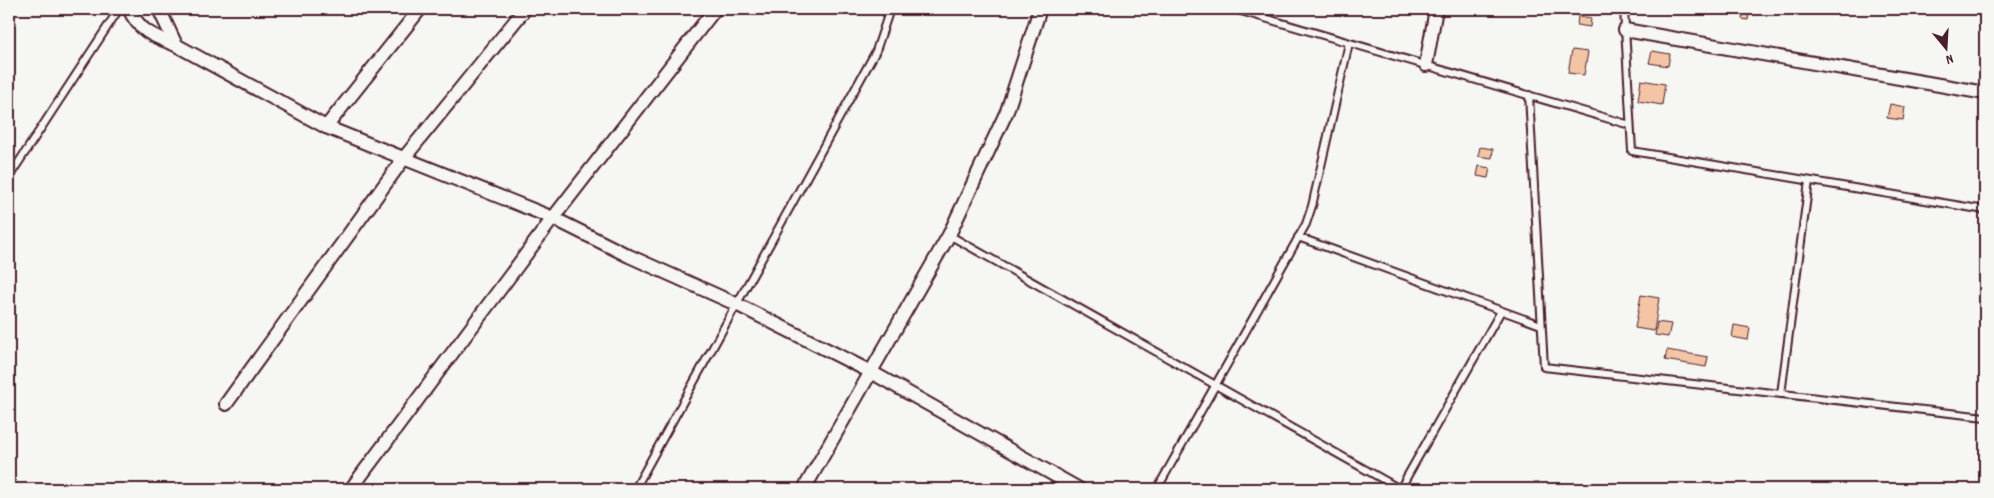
<svg xmlns="http://www.w3.org/2000/svg" width="1994" height="498" font-family="Dekko,sans-serif">
  <style>
    .building { fill: #f4c5a4; stroke: #4a1f2b }
    .lines { fill: none; stroke-linecap: round; stroke-linejoin: round }
    .lane-casing { stroke: #4a1f2b; stroke-width: 10 }
    .street-casing { stroke: #4a1f2b; stroke-width: 16 }
    .lane { stroke: #f6f6f2; stroke-width: 6 }
    .street { stroke: #f6f6f2; stroke-width: 12 }
  </style>
  <rect width="100%" height="100%" fill="#f6f6f2"/>
  <filter id="ink" filterUnits="userSpaceOnUse"><feTurbulence type="fractalNoise" baseFrequency=".02" numOctaves="2"/><feDisplacementMap in="SourceGraphic" scale="10" xChannelSelector="R" yChannelSelector="G"/><feConvolveMatrix kernelMatrix="1 2 1 2 8 2 1 2 1" color-interpolation-filters="sRGB"/></filter>
  <g filter="url(#ink)">
    <g class="building">
      <path d="M1462,9h31l-1,5z"/>
      <path d="M1744,9h6l-2,11 -6,-1z"/>
      <path d="M1578,16l13,2 -1,9 -13,-2z"/>
      <path d="M1572,50l16,2 -4,23 -16,-2z"/>
      <path d="M1652,51l18,3 -2,12 -19,-3z"/>
      <path d="M1641,80l24,4 -3,21 -24,-4z"/>
      <path d="M1890,104l15,3 -2,13 -16,-2z"/>
      <path d="M1480,147l13,2 -1,9 -14,-2z"/>
      <path d="M1479,166l11,2 -2,10 -11,-2z"/>
      <path d="M1641,295l18,3 -5,33 -19,-3z"/>
      <path d="M1657,322l14,2 -3,13 -13,-2z"/>
      <path d="M1734,325l16,3 -2,12 -16,-3z"/>
      <path d="M1667,350l41,7 -2,10 -41,-7z"/>
    </g>
    <g class="lines">
      <defs>
        <g id="lane">
          <path d="M1234,9l396,116"/>
          <path d="M1624,9l8,142 353,59"/>
          <path d="M1529,95l15,272 441,50"/>
          <path d="M9,177l110,-168"/>
          <path d="M949,235l451,254"/>
          <path d="M1298,237l243,88"/>
          <path d="M1781,394l28,-213"/>
          <path d="M635,489l241,-438 14,-42"/>
          <path d="M1157,489l149,-265 6,-18 37,-163"/>
          <path d="M1400,489l101,-178"/>
        </g>
        <g id="street">
          <path d="M129,9c11,23 24,27 47,36l150,82 227,91 76,38 107,48 135,68 208,117"/>
          <path d="M159,9l17,36"/>
          <path d="M1625,30l360,63"/>
          <path d="M1426,65l10,-56"/>
          <path d="M326,127l94,-118"/>
          <path d="M226,404l178,-246 121,-149"/>
          <path d="M351,489l202,-271 162,-209"/>
          <path d="M804,489l145,-254 58,-124 33,-102"/>
        </g>
      </defs>
      <use href="#lane" class="lane-casing"/>
      <use href="#street" class="street-casing"/>
      <use href="#lane" class="lane"/>
      <use href="#street" class="street"/>
    </g>
  </g>
  <rect width="1994" height="498" fill="none" stroke="#f6f6f2" stroke-width="30"/>
  <rect x="15" y="15" width="1964" height="468" fill="none" stroke="#4a1f2b" stroke-width="2" filter="url(#ink)"/>
  <g transform="translate(1946 48) rotate(162)" stroke="#f6f6f2" stroke-width="4" paint-order="stroke">
  <path d="M0-4L9 19L0 12L-9 19Z" fill="#4a1f2b"/>
  <text y="-8" font-size="14" font-weight="bold" text-anchor="middle" fill="#4a1f2b">N</text>
  </g>
</svg>
